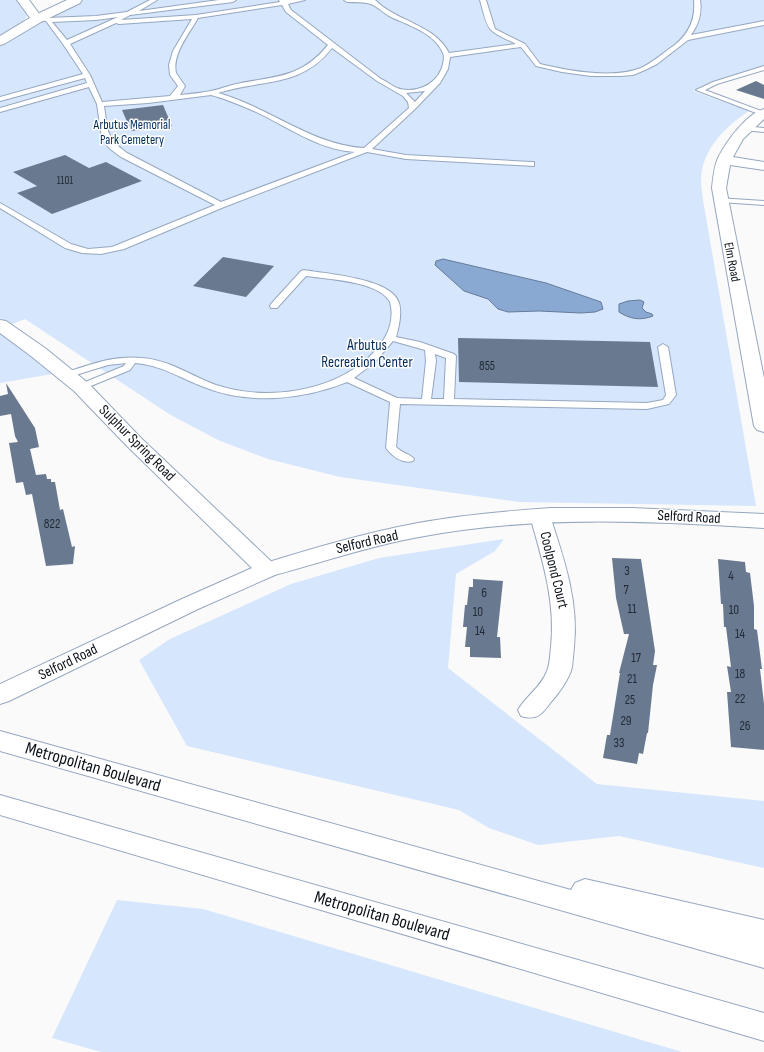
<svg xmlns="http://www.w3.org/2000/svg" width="764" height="1052" font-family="'Sofia Sans Condensed',sans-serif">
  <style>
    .green { fill: #d6e6fc }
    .water { fill: #8aa9d2; stroke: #647b9a }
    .building { fill: #697990 }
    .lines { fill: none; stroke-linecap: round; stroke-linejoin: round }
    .service-casing { stroke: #95a7bf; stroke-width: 2 }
    .minor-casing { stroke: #95a7bf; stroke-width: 2 }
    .tertiary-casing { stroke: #95a7bf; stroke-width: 2 }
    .secondary-casing { stroke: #95a7bf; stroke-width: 2 }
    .motorway-casing { stroke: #95a7bf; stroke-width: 2 }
    .service { fill: #fff; fill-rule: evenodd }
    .minor { fill: #fff; fill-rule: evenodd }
    .tertiary { fill: #fff; fill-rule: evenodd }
    .secondary { fill: #fff; fill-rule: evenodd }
    .motorway { fill: #fff; fill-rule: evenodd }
    .labels { text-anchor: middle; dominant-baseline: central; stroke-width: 3; stroke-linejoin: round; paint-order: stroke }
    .far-number-label { font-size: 11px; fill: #222b37 }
    .far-park-label { font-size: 13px; fill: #012a5c; stroke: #fff }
    .far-street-label { font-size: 13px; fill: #0b1119; stroke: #fff }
    .number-label { font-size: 13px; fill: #222b37 }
    .park-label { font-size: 15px; fill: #012a5c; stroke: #fff }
    .street-label { font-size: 15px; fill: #0b1119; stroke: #fff }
    .near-street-label { font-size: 18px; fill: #0b1119; stroke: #fff }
  </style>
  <rect width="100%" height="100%" fill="#fafafa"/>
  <g class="green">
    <path d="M0,0h17l8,9 2,7 -4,6 -23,13z"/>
    <path d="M82,0h682v66l-52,16 -19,9 56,20c-23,15 -46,37 -48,67 0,7 1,14 2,22l53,306 -237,-4 -179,-25 -72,-18 -50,-19 -49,-26 -144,-95 -15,6 -10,-7v-273l37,-22z"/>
    <path d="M0,333l34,25 18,16 -52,9z"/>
    <path d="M504,539l-9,12 -39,23 -8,94 149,116 167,17v67l-145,-32 -81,9 -49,-17 -30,-18 -272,-64 -48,-86 31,-21 121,-55 88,-26z"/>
    <path d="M117,900l86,9 479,143h-581l-49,-14z"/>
  </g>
  <g class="water">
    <path d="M443,259l103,24 55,19 2,7 -8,3 -14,1 -42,-2 -31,1 -10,-3 -10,-10 -24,-8 -29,-26 1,-4z"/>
    <path d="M640,300l4,2 -2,6 4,4 6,2 1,2c-13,5 -23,3 -34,-4v-8l9,-3z"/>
  </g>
  <g class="building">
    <path d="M756,81l8,4v14l-28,-9z"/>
    <path d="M163,105l9,21 -41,5 -9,-21z"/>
    <path d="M65,155l24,13 17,-6 36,19 -90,33 -35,-21 20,-7 -24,-14z"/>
    <path d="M223,257l51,9 -28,31 -53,-11z"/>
    <path d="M458,338l192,4 8,45 -199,-5z"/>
    <path d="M6,383l29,45 4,19 -9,2 6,26 10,-1 1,5h4v3h4l5,28 3,-1 9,38 3,-1 -2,18 -27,2 -14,-72 -6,1 -3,-13 -7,1 -7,-40 9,-1 -3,-6 -4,-22 -11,2v-20l8,-2z"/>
    <path d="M612,558l29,1 14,92 -2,14h4l-4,20 -5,48h-1l-4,21 -4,-1 -2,11 -34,-6 4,-23h3l10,-62h-1l10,-39h-5l-8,-36z"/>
    <path d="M718,559l27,3 1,10 4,1 4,33v23l3,1 5,39h-2l4,35v46l-33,-3 -4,-55h4l-4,-26 4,1 -5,-40h-2l-1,-23h-2z"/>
    <path d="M473,579l30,2 -6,56h3l1,21 -31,-1v-10h-5l2,-20h-4l2,-22h2l2,-18h4z"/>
  </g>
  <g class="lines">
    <defs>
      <g id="service">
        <path d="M150,0h7l-18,11 80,-11h17l-3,2 -103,13 -9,5 75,-5 84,-13 -1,-2h26l-17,4 3,6 90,69c5,2 11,7 16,9 17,6 37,-2 44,-18 2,-4 4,-13 2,-17 -9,-21 -36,-28 -54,-37 -5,-3 -14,-11 -18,-12 -7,-2 -16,-2 -24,-2l-3,-2h31c22,22 59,24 74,53l67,-9c-30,-15 -27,-11 -36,-44h6l9,29 30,15 15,20c29,7 73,15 101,4 10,-5 19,-12 28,-19 18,-12 27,-27 25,-49h6c2,13 -1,24 -9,35l73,-14v4l-76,15 -31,24 -12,6 -12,5 -13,1h-29l-29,-4 -26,-6 -15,-19 -71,10 -2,12 -8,14 -25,26 -43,40 34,6 125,7h3v4l-128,-7 -39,-7 -143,55 -100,42 -23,5 -19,-1 -17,-5 -65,-40v-5l71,41 17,5 24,-2 103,-42 -94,-48 -12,-9 -7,-10 -5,-34 -8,-17 -89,25v-4l87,-25 -2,-5 -85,23v-4l83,-23 -20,-30 -17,-23 -8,-2v-2l10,1 48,-2 31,-4zM282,5l4,7 42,33c-26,32 -50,31 -87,38 -11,2 -20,6 -30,8 -10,2 -21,3 -31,4l5,-9 -9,-13c-4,-19 13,-39 22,-55zM118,17l-51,23 -15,-18 44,-2zM192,19l-19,32 -4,14 1,10 8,11 -8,10 -68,6 -12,-27 -20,-31 46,-21 3,1zM332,48l45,33 26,15 5,6 1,6 -45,40c-53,-3 -95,-41 -146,-55 44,-14 83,-5 114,-45zM425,91l-10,11 -9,-9zM211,95c15,4 29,10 43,16 33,15 64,39 101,41l-134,50 -94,-49c-22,-16 -19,-22 -23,-47l44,-3z"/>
        <path d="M764,66v4l-47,14 -12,6 59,22v4l-68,-26 17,-8z"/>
        <path d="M743,126l21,2v4l-21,-2z"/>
        <path d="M717,198l47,3v4l-44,-3 -4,-2z"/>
        <path d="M304,270c22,4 88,8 95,33 3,10 0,24 -3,34l24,5 34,12 2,2 -2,43 193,4 16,-3 3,-5 -8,-48 5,-3 5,3 8,48 -7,9 -22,5 -247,-5 -4,43c6,6 14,7 18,12l-1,2c-11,3 -21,-5 -27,-13l4,-46 -43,-20c-45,18 -98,23 -143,5 -24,-9 -43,-22 -69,-24l-5,7 -49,20 -3,-1 -2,-2 2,-2 46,-19 2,-3 -18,2 -42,13 -5,-3 2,-2c28,-8 49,-18 79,-15 28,2 49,18 74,27 49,16 113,8 152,-27 16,-14 28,-34 22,-56 -11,-21 -63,-23 -84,-26l-29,32h-6l-1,-2 1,-2 30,-33zM393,341l32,9 1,11 -4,38 -25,-1 -43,-20 21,-16zM435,354l11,4 -2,41h-13l5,-38z"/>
      </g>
      <g id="minor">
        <path d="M764,109v10l-21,20 -10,18 31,5v8l-34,-5 -4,23 38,190v54l-7,-2 -3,-4 -42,-238c1,-10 2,-21 6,-30 8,-16 28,-44 46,-49z"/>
        <path d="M540,510l7,2 3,4c14,43 29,86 24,131 -1,8 -1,17 -3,24 -5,12 -12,22 -20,31 -9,12 -14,19 -30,14l-3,-6c8,-14 23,-23 29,-39 3,-7 3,-16 4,-24 5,-45 -9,-88 -21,-131l3,-4z"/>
      </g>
      <g id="tertiary">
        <path d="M17,0h12l14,19 -2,3h-8z"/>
        <path d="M551,508h81l132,6v14c-116,-7 -230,-13 -345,9 -52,9 -101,27 -152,40l-8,-2 -3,-5 3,-5c52,-16 105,-32 159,-42 44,-8 89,-12 133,-15z"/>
      </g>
      <g id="secondary">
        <path d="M67,0h15l-2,3 -39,19 -37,22 -4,1v-9l33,-20z"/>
        <path d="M0,320l6,1 39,27 43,35 53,55 134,127 3,5 -3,5 -77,34 -189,92 -9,3v-20l182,-85 70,-31 -125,-122 -53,-55 -43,-35 -31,-23z"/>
      </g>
      <g id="motorway">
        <path d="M0,731l571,159 4,-7 10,-4 179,41v48l-764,-217z"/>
        <path d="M0,795l764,218v28l-764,-226z"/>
      </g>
    </defs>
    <use href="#service" class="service-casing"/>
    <use href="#minor" class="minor-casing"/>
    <use href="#tertiary" class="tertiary-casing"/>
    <use href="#secondary" class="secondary-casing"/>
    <use href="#motorway" class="motorway-casing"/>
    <use href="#service" class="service"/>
    <use href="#minor" class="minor"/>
    <use href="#tertiary" class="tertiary"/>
    <use href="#secondary" class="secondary"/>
    <use href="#motorway" class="motorway"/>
  </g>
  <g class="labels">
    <g class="far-number-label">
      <text x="65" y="180">1101</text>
    </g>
    <g class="far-park-label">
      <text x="132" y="125">Arbutus Memorial<tspan x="132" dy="15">Park Cemetery</tspan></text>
    </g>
    <g class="far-street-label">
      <text transform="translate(732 262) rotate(79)">Elm Road</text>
    </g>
    <g class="number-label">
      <text x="487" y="366">855</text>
      <text x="52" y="524">822</text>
      <text x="627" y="571">3</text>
      <text x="731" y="576">4</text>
      <text x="626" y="590">7</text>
      <text x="484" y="593">6</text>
      <text x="632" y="609">11</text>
      <text x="734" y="610">10</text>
      <text x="478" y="612">10</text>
      <text x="480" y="631">14</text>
      <text x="740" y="634">14</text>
      <text x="636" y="658">17</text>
      <text x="740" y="674">18</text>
      <text x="632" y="679">21</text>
      <text x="740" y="699">22</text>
      <text x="630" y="700">25</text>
      <text x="626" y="721">29</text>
      <text x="745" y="726">26</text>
      <text x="619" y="743">33</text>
    </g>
    <g class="park-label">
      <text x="367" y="345">Arbutus<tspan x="367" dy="17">Recreation Center</tspan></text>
    </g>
    <g class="street-label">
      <text transform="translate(137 443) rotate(45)">Sulphur Spring Road</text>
      <text transform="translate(689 517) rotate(3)">Selford Road</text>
      <text transform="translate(367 542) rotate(-13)">Selford Road</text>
      <text transform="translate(554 570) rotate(76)">Coolpond Court</text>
      <text transform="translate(68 662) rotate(-26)">Selford Road</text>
    </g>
    <g class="near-street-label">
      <text transform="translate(93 767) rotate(16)">Metropolitan Boulevard</text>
      <text transform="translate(382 916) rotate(16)">Metropolitan Boulevard</text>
    </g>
  </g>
</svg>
